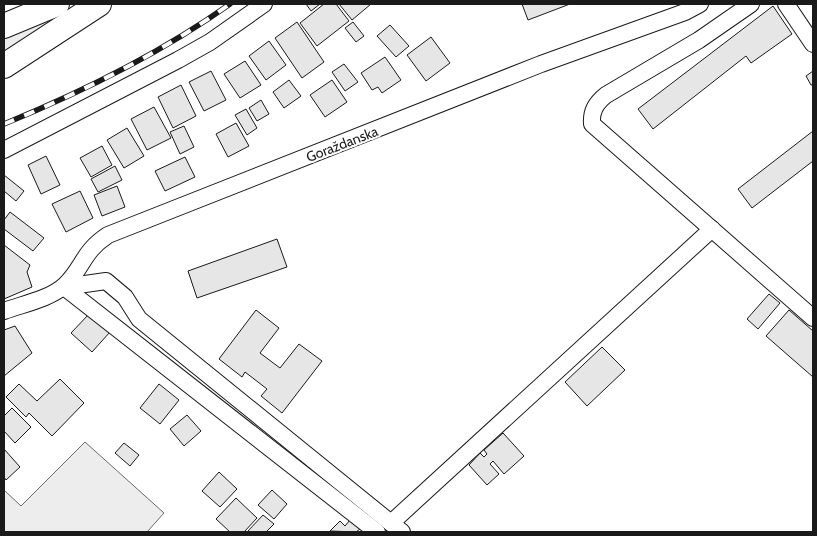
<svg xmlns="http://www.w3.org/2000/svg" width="817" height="536" font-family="Cabin,sans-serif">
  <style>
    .built { fill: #ededed; stroke: #6a6a6a }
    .building { fill: #e6e6e6; stroke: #1a1a1a }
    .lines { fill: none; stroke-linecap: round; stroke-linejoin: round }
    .minor-casing { stroke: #1a1a1a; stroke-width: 18 }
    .highway-casing { stroke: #1a1a1a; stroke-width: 26 }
    .minor { stroke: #fff; stroke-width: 16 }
    .highway { stroke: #fff; stroke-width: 24 }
    .rail-casing { stroke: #1a1a1a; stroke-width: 5.5 }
    .rail { stroke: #fff; stroke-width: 4; stroke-dasharray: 11; stroke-linecap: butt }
    .labels { text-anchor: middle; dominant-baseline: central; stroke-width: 4; stroke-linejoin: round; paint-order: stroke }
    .street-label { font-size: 14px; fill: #1a1a1a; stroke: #fff }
  </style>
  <rect width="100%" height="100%" fill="#fff"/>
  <g class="built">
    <path d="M79,6l-75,52v-19z"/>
    <path d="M85,442l79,71 -17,19h-143v-42l17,16z"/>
  </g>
  <g class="building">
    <path d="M306,4h14l-9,7z"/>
    <path d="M324,4h12l13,17 -32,25 -17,-23z"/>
    <path d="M339,4h32l-19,16z"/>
    <path d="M522,4h48l-42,16z"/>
    <path d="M773,6l19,28 -41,29 -5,-7 -93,73 -15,-20z"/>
    <path d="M297,22l27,40 -22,16 -27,-40z"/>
    <path d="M353,22l11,14 -8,6 -11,-14z"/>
    <path d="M390,25l19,21 -13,11 -19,-21z"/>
    <path d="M431,37l19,26 -24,18 -19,-26z"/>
    <path d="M269,41l17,24 -20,15 -17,-24z"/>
    <path d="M385,57l16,23 -19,13 -4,-6 -6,3 -11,-17z"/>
    <path d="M245,61l16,24 -21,13 -16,-24z"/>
    <path d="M344,64l14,18 -13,9 -13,-19z"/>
    <path d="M211,71l15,29 -22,11 -15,-29z"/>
    <path d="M813,71v14h-2l-5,-9z"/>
    <path d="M289,80l12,16 -17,12 -11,-16z"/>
    <path d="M332,80l15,22 -22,15 -15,-22z"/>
    <path d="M181,85l15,31 -23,12 -15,-31z"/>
    <path d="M261,100l8,14 -12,7 -8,-13z"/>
    <path d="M154,107l17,31 -24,12 -16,-31z"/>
    <path d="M246,109l11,19 -10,7 -12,-20z"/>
    <path d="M236,123l13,23 -21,11 -12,-23z"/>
    <path d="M184,126l10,21 -14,7 -10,-22z"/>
    <path d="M127,128l17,28 -20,12 -17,-28z"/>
    <path d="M813,131v30l-61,47 -14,-19z"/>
    <path d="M102,146l10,19 -21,12 -11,-19z"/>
    <path d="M46,156l14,29 -19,9 -13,-29z"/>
    <path d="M185,157l10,20 -30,14 -10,-20z"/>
    <path d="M115,166l7,14 -24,12 -7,-13z"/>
    <path d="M4,175l20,16 -8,10 -12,-10z"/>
    <path d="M117,186l8,21 -23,9 -8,-21z"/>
    <path d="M80,191l13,27 -27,14 -14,-28z"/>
    <path d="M10,212l34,26 -11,13 -29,-22v-9z"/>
    <path d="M277,239l10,28 -90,31 -9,-27z"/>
    <path d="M4,245l26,20 -3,7 5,15 -28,12z"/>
    <path d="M769,294l11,9 -22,26 -11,-10z"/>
    <path d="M256,310l23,18 -19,25 20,15 19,-24 23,17 -40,52 -21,-17 6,-7 -22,-17 -3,5 -23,-18z"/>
    <path d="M789,310l24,21v46l-47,-41z"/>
    <path d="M89,314l21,18 -18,20 -21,-19z"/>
    <path d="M15,326l17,27 -28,23v-46z"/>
    <path d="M602,347l23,23 -38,36 -22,-24z"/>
    <path d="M60,379l24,24 -32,33 -23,-23 -3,4 -20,-20 13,-13 18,17z"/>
    <path d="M159,384l20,16 -19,24 -20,-16z"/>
    <path d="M12,408l19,19 -16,16 -11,-12v-15z"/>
    <path d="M187,415l14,16 -17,15 -14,-17z"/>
    <path d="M503,433l21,23 -20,18 -11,-13 -3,3 9,10 -12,11 -18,-20 11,-12 4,4 3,-3 -3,-4z"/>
    <path d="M124,443l15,12 -9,11 -15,-13z"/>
    <path d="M4,449l16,18 -14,13 -2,-3z"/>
    <path d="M219,472l18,17 -17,18 -18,-16z"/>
    <path d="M272,490l15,14 -13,15 -16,-14z"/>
    <path d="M236,498l21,20 -13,14h-14l-14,-13z"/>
    <path d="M263,515l11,9 -8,8h-19z"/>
    <path d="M350,520l10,9 -4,3 -26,-1 10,-10 5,5z"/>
  </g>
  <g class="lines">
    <defs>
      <g id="minor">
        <path d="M751,4l-52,36 -93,55c-10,8 -15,16 -14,29l221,194"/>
        <path d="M786,4l27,40"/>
        <path d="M4,150l174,-90 32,-18 54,-38"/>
        <path d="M64,287l42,-6 19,16 14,22 263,213"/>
        <path d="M64,287l313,245"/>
        <path d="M4,311c19,-7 46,-12 61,-26 19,-18 17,-33 43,-50l433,-171 144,-52 15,-8"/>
        <path d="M391,523l321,-294"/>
      </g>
      <g id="highway">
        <path d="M4,26l53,-22"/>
        <path d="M4,66l95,-62"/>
      </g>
    </defs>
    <use href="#minor" class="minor-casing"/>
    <use href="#highway" class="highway-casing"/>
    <use href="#minor" class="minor"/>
    <use href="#highway" class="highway"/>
    <defs>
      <path id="rail" d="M4,124c78,-32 157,-71 226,-120"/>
    </defs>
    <use href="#rail" class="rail-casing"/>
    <use href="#rail" class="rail"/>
  </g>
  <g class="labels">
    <g class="street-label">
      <text transform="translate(342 144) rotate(-21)">Goraždanska</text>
    </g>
  </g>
  <rect width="817" height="536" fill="none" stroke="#1a1a1a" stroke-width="10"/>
</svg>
